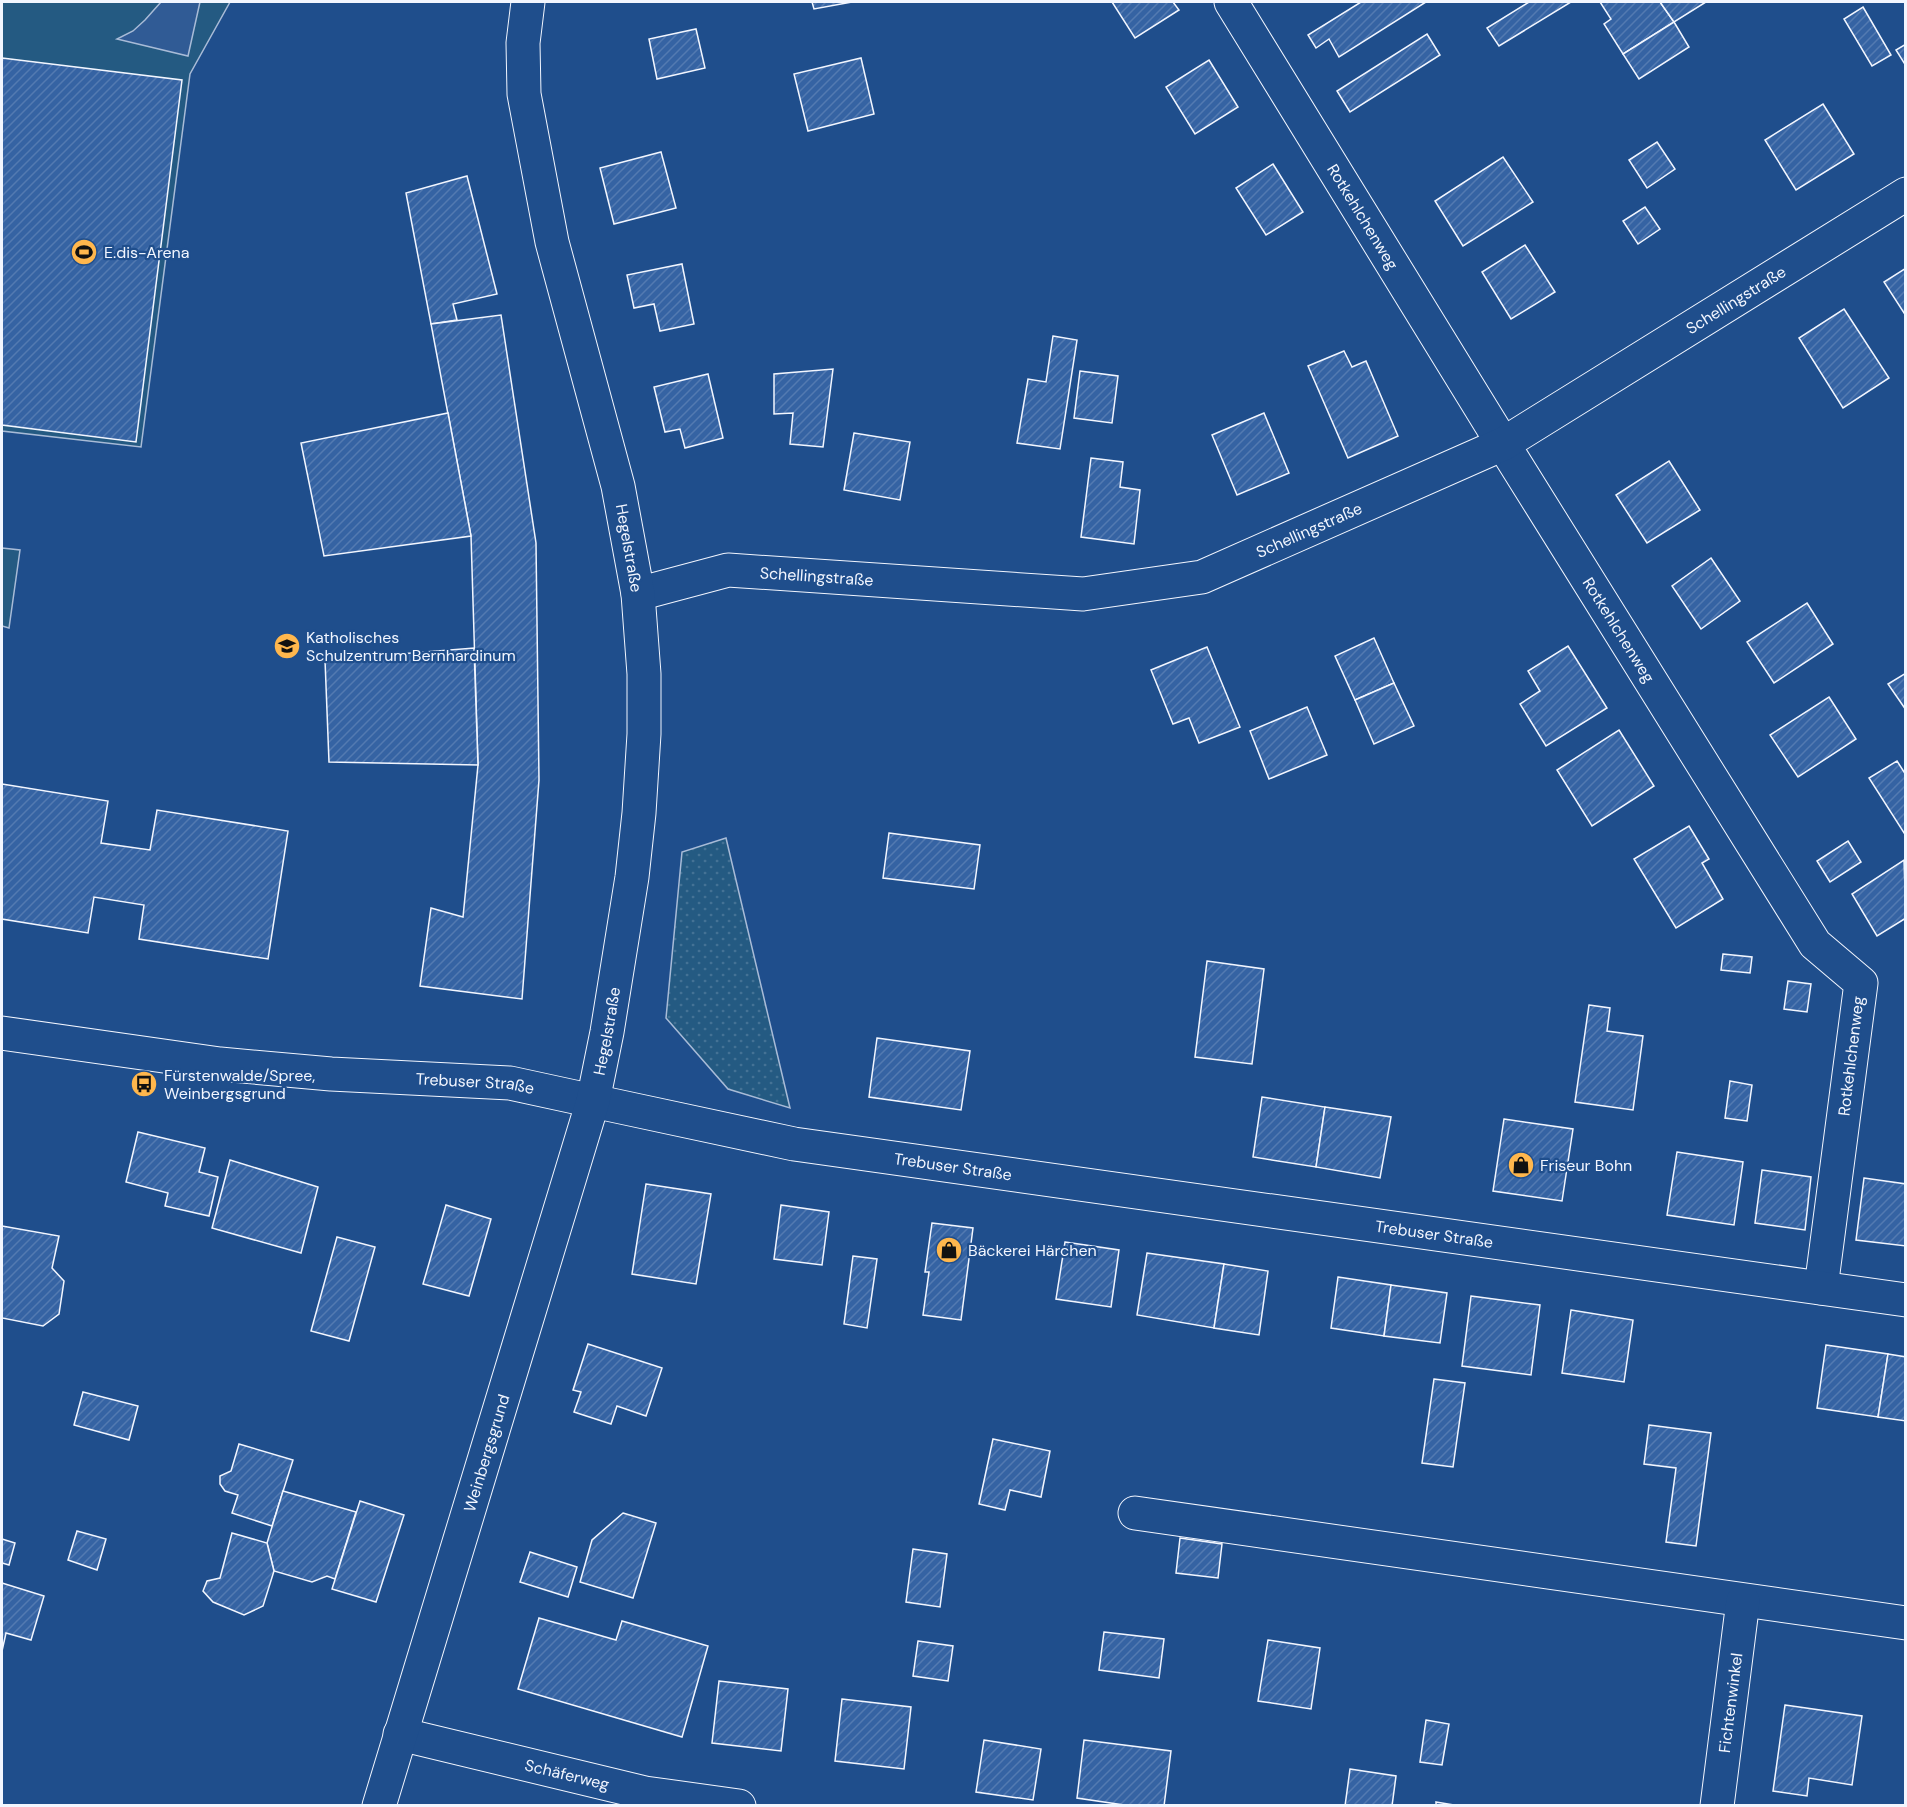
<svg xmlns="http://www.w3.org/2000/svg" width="1907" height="1807" font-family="'DM Sans',sans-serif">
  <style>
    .grass { fill: url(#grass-dots); stroke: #a8bbd7; stroke-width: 1.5 }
    .pitch { fill: #245a82; stroke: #a8bbd7; stroke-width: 1.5 }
    .parking { fill: #305b95; stroke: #a8bbd7; stroke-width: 1.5 }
    .building { fill: url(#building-hatch); stroke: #f2f6ff; stroke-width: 1.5 }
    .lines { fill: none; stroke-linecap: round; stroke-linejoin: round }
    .minor-casing { stroke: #f2f6ff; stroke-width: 35 }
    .major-casing { stroke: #f2f6ff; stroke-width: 35 }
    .minor { stroke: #1f4e8c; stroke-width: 33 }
    .major { stroke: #1f4e8c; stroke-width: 33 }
    .labels { text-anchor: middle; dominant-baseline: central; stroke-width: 4.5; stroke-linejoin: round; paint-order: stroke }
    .street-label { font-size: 16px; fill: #f2f6ff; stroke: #1f4e8c }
    .poi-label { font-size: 16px; fill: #f2f6ff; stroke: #1f4e8c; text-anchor: start }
  </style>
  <defs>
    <pattern id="grass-dots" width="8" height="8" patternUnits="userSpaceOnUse" patternTransform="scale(1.5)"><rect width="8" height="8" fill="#245a82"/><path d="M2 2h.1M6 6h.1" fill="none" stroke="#447295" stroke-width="1.8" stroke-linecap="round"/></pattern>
    <pattern id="building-hatch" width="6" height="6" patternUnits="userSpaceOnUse" patternTransform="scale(1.5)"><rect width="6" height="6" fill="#3563a3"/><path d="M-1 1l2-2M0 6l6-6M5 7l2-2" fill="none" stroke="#537ab1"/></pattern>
  </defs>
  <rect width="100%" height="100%" fill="#1f4e8c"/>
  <path class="grass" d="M726,838l64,270 -62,-19 -62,-71 16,-166z"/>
  <g class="pitch">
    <path d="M2,2h228l-40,72 -49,373 -139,-16z"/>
    <path d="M2,548l18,2 -11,78 -7,-2z"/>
  </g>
  <path class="parking" d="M161,2h39l-12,54 -71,-17 16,-8 12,-11z"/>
  <g class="building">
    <path d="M812,2h40l-38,7z"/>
    <path d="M1112,2h61l6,8 -44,28z"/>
    <path d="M1361,2h65l-87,55 -10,-18 -13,9 -8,-13z"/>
    <path d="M1529,2h42l-72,44 -12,-18z"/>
    <path d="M1600,2h60l14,20 -51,32 -19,-30 7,-5z"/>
    <path d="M1660,2h46l-32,20z"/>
    <path d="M1863,7l28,48 -19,11 -28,-47z"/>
    <path d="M1674,22l15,25 -50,32 -16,-25z"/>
    <path d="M696,29l9,39 -48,11 -8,-40z"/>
    <path d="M1427,34l13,21 -90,57 -13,-21z"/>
    <path d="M1906,44v22l-10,-16z"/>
    <path d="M2,58l180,22 -46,362 -134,-17z"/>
    <path d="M861,58l13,56 -66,17 -14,-57z"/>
    <path d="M1209,60l29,47 -43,27 -29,-47z"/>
    <path d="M1823,104l31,50 -58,36 -31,-50z"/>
    <path d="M1657,142l18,27 -28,19 -18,-28z"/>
    <path d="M661,152l15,56 -62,16 -14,-56z"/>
    <path d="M1503,157l30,45 -70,44 -28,-45z"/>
    <path d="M1273,164l30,48 -37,23 -30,-47z"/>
    <path d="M467,176l30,118 -44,10 4,16 -26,4 -25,-131z"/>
    <path d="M1645,207l15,22 -22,15 -15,-23z"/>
    <path d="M1525,245l30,47 -44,27 -29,-47z"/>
    <path d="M682,264l12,60 -34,7 -6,-27 -20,4 -7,-33z"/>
    <path d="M1906,268v48l-22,-34z"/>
    <path d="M1844,309l45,69 -46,30 -44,-70z"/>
    <path d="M501,315l35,228 3,237 -17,219 -102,-13 11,-78 32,9 15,-152 -7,-229 -40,-212z"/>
    <path d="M1053,336l24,4 -17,109 -43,-6 11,-64 18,3z"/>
    <path d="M1344,351l8,16 14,-6 32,75 -50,22 -40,-92z"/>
    <path d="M833,369l-10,78 -33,-3 3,-31 -19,1v-40z"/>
    <path d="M1080,371l38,5 -6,47 -38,-5z"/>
    <path d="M708,374l15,64 -38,10 -5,-19 -15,3 -11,-45z"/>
    <path d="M448,413l23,123 -147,20 -23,-113z"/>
    <path d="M1264,413l25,60 -52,22 -25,-60z"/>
    <path d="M854,433l56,9 -10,58 -56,-10z"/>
    <path d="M1091,458l32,4 -3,25 20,3 -6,54 -53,-7z"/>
    <path d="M1669,461l31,49 -53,33 -31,-48z"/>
    <path d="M1711,558l29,43 -39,28 -29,-43z"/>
    <path d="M1807,603l26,41 -59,39 -27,-41z"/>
    <path d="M1374,638l20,45 -39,17 -20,-44z"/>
    <path d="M1568,646l39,62 -61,38 -26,-42 20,-13 -12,-20z"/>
    <path d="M1207,647l33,80 -41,16 -10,-25 -16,6 -22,-54z"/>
    <path d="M474,648l4,117 -149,-3 -4,-102z"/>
    <path d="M1906,673v37l-18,-26z"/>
    <path d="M1394,683l20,43 -40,18 -19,-44z"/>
    <path d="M1829,697l27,42 -58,38 -28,-42z"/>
    <path d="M1307,707l20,48 -58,24 -19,-48z"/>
    <path d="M1619,730l35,56 -62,40 -35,-56z"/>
    <path d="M1897,761l9,14v61l-37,-58z"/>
    <path d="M2,784l106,17 -7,42 49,7 7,-40 131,21 -20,128 -129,-20 5,-34 -50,-8 -6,36 -86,-14z"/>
    <path d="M1689,826l20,33 -7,4 21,36 -47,29 -42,-69z"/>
    <path d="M889,833l91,12 -6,44 -91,-11z"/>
    <path d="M1848,841l13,21 -31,20 -13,-21z"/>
    <path d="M1904,860l2,58 -29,18 -25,-42z"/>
    <path d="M1723,954l29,3 -2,16 -29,-3z"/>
    <path d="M1207,961l57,8 -12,95 -57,-7z"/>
    <path d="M1788,981l23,3 -4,28 -23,-3z"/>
    <path d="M1589,1005l21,3 -3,23 36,5 -10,74 -58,-8z"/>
    <path d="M877,1038l93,13 -9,59 -92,-13z"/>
    <path d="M1730,1081l22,4 -5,36 -22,-3z"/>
    <path d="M1262,1097l63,10 -9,60 -63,-10z"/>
    <path d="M1325,1107l66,10 -11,61 -64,-11z"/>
    <path d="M1504,1119l69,10 -11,72 -69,-10z"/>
    <path d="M138,1132l67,16 -6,24 19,5 -9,39 -44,-10 3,-13 -42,-11z"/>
    <path d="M1677,1152l66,10 -9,63 -67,-10z"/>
    <path d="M230,1160l88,27 -17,66 -89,-25z"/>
    <path d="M1762,1170l49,7 -6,53 -50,-7z"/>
    <path d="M1864,1178l42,6v62l-50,-6z"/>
    <path d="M646,1184l65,10 -15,90 -64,-10z"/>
    <path d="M446,1205l45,14 -22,77 -46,-12z"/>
    <path d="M781,1205l48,7 -7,53 -48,-6z"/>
    <path d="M932,1223l41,5 -12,92 -38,-5 6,-43h-4z"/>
    <path d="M2,1226l57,10 -7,32 12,13 -5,33 -16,12 -41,-8z"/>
    <path d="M337,1237l38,10 -26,94 -38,-10z"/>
    <path d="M1065,1242l54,8 -8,57 -55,-8z"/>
    <path d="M1147,1253l77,11 -10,64 -77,-13z"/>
    <path d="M853,1256l24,3 -10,69 -23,-4z"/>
    <path d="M1224,1264l44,7 -9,64 -45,-7z"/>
    <path d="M1338,1277l53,8 -7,51 -53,-8z"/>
    <path d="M1391,1285l56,8 -7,50 -56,-7z"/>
    <path d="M1471,1296l69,9 -9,70 -69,-9z"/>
    <path d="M1571,1310l62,10 -9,62 -62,-9z"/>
    <path d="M588,1344l74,24 -16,48 -29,-10 -6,18 -37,-12 7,-20 -8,-2z"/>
    <path d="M1826,1345l62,9 -10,63 -61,-9z"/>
    <path d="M1888,1354l18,3v64l-28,-4z"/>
    <path d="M1434,1379l31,4 -12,84 -31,-4z"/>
    <path d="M83,1392l55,14 -9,34 -55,-15z"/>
    <path d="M1649,1425l62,8 -15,113 -30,-4 10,-74 -32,-4z"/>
    <path d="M993,1439l57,12 -9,46 -31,-7 -5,20 -26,-6z"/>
    <path d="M239,1444l54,16 -21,66 -40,-13 6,-18 -13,-4 -5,-7v-8l11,-5z"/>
    <path d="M283,1491l73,21 -21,67 -8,-3 -15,6 -38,-11 -7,-28z"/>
    <path d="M360,1501l44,14 -28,87 -44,-13z"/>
    <path d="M623,1513l33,10 -23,75 -53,-16 12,-42z"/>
    <path d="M77,1531l29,8 -9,31 -29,-10z"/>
    <path d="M232,1533l35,10 7,28 -11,35 -19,9 -31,-13 -10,-11 4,-10 13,-3z"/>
    <path d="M1180,1538l42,6 -4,34 -42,-5z"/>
    <path d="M2,1539l13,4 -6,22 -7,-2z"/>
    <path d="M913,1549l34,5 -7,53 -34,-5z"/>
    <path d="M530,1552l47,15 -9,30 -48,-15z"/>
    <path d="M2,1583l42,13 -13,44 -25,-7 -4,18z"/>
    <path d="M539,1618l77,22 6,-19 86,25 -26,91 -164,-48z"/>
    <path d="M1104,1632l60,7 -5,39 -60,-8z"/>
    <path d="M1268,1640l52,8 -9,61 -53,-8z"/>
    <path d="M918,1641l35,5 -5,35 -35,-5z"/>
    <path d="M719,1681l69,8 -7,62 -69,-8z"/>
    <path d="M842,1699l69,8 -7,62 -69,-8z"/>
    <path d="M1785,1705l77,11 -10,69 -43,-7 -2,18 -34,-5z"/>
    <path d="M1426,1720l23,4 -7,41 -22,-3z"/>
    <path d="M984,1740l57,9 -8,51 -57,-8z"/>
    <path d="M1084,1740l87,11 -7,55h-33l-54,-8z"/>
    <path d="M1350,1769l46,7 -4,30h-47z"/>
    <path d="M1436,1802l24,4h-24z"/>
  </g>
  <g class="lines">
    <defs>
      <g id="minor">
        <path id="s1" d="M1231,2l272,442 312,500 46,39 -40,305"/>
        <path id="s2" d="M638,594l90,-24 355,24 119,-17 301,-133 403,-250"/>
        <path id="s3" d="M2,1033l218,31 111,10 179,9 83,18"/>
        <path d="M1135,1513l771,110"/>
        <path id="s4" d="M400,1734l245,59 94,13"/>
        <path id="s5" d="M1717,1806l26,-205"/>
      </g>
      <g id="major">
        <path id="s6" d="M593,1101l201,43 1112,156"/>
        <path id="s7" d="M379,1806l214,-705 14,-69 25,-155 7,-64 5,-79v-60l-6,-80 -20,-108 -66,-244 -28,-148 -1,-51 5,-41"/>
      </g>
    </defs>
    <use href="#minor" class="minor-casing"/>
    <use href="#major" class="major-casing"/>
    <use href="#minor" class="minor"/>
    <use href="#major" class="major"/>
  </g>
  <defs>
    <symbol id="stadium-disc" viewBox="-11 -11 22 22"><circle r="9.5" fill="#ffb74d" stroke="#1f4e8c"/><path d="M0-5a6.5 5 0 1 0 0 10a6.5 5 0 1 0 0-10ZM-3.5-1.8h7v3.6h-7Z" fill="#111"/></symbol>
    <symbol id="school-disc" viewBox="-11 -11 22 22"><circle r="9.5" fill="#ffb74d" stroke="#1f4e8c"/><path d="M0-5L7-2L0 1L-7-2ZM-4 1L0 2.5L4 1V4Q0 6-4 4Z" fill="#111"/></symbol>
    <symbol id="bus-disc" viewBox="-11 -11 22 22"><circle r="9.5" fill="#ffb74d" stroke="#1f4e8c"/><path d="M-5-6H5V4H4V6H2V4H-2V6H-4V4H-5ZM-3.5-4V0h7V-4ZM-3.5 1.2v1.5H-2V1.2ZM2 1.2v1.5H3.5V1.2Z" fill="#111"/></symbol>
    <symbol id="shop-disc" viewBox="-11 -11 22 22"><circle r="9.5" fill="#ffb74d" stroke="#1f4e8c"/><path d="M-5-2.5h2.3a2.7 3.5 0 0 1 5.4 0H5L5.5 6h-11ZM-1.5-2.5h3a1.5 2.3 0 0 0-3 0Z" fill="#111"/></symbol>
  </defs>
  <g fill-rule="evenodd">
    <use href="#stadium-disc" x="69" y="237" width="30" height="30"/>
    <use href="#school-disc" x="272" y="631" width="30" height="30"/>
    <use href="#bus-disc" x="129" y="1069" width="30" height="30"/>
    <use href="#shop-disc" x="1506" y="1150" width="30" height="30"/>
    <use href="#shop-disc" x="934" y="1235" width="30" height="30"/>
  </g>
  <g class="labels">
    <g class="street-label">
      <text stroke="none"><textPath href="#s1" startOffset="252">Rotkehlchenweg</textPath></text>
      <text stroke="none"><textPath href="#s2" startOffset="1172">Schellingstraße</textPath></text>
      <text stroke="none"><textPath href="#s2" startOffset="686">Schellingstraße</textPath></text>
      <text transform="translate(629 548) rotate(80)">Hegelstraße</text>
      <text stroke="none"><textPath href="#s2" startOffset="182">Schellingstraße</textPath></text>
      <text stroke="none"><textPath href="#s1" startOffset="738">Rotkehlchenweg</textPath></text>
      <text stroke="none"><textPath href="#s7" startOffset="808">Hegelstraße</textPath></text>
      <text transform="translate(1851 1056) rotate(-83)">Rotkehlchenweg</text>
      <text stroke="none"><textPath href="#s3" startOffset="476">Trebuser Straße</textPath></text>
      <text stroke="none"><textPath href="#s6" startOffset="366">Trebuser Straße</textPath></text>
      <text stroke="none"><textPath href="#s6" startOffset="852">Trebuser Straße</textPath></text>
      <text stroke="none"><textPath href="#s7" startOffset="369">Weinbergsgrund</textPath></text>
      <text stroke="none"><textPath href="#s5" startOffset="104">Fichtenwinkel</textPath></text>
      <text stroke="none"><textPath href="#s4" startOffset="172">Schäferweg</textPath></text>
    </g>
    <g class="poi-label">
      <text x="104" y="252">E.dis-Arena</text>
      <text x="306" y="637">Katholisches<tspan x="306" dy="18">Schulzentrum Bernhardinum</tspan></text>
      <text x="164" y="1075">Fürstenwalde/Spree,<tspan x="164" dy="18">Weinbergsgrund</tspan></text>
      <text x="1540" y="1165">Friseur Bohn</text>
      <text x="968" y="1250">Bäckerei Härchen</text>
    </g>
  </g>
  <rect width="1907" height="1807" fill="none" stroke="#f2f6ff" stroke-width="6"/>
</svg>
